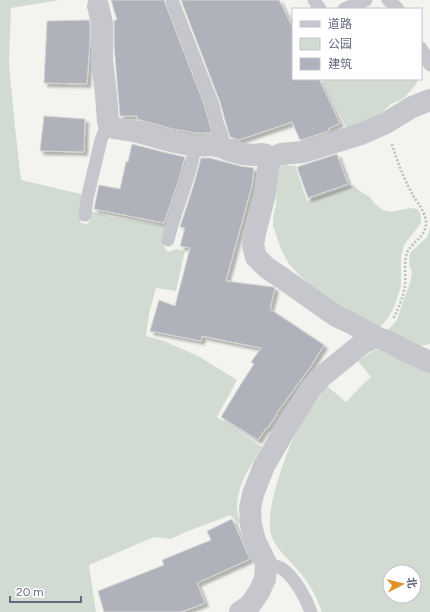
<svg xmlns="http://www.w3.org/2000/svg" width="430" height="612" font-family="Figtree,'Noto Sans SC',sans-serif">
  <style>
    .green { fill: #d2dbd2; fill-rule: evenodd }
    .building { fill: #afb2ba; stroke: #d5d5d3; filter: url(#shadow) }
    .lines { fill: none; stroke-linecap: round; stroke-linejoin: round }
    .path { stroke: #bbbcbf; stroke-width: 2.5; stroke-dasharray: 2 2; stroke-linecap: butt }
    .lane { stroke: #c6c7cc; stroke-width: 13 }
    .street { stroke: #c6c7cc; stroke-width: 22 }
  </style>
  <defs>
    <filter id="shadow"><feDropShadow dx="3.5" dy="3.5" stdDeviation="1" flood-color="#0004"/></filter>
  </defs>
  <rect width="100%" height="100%" fill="#f3f4f0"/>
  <g class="green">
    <path d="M0,0h60l-49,8 -2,56 6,63 6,53 60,14v29l6,1c4,-4 4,-8 4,-13l20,6 54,9c-2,10 -5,18 3,26l8,-3 9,2 -9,40 -20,-3 -7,26 -3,22 18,5 34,15 39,24 -20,37 45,30c-12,20 -29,43 -24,68 1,4 3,8 4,12l-12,-12 -44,17 -15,7 -17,-2 -65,28 7,47h-96z"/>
    <path d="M322,79h97l-5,8 -11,12 -12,5 -10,9 -33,18z"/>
    <path d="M286,164l4,2 5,-1 12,36 46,-16 8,7 9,5 6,8 7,5 7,2 20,-4 8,1 3,7v7l-17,22 -3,12v29l-6,19 -7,13 -8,9 -11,-4 -54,-33 -16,-15 -10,-11 -8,-15 -8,-23v-8l3,-13 1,-33 4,-5z"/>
    <path d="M430,229v115l-11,2 -33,-14 11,-12 8,-24 5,-12 2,-12 -3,-8 1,-11 17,-16z"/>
    <path d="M387,349l43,24v239h-108c-7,-18 -12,-29 -26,-44 -7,-8 -19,-19 -23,-28 -13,-24 17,-98 30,-122 3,-5 8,-9 11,-14 5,-6 8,-12 13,-18l19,16 17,-18 8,-7 -13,-16 16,-11zM390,572h24v24h-24z"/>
  </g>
  <g class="building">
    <path d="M111,0h53l41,107 7,26h-16l-23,-4 -36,-10v-3h-17l-6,-71v-25h3z"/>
    <path d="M181,0h98l14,28v51h26l21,44 -12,6 1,2 -28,9h-1l-8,-18 -53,18 -9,-3 -5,-17 -5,-18z"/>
    <path d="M89,20l1,4v16l-3,44 -43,-1 3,-62z"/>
    <path d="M44,116l41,3 -1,33 -44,-1z"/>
    <path d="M132,144l35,9 18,4 -6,22 -15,44 -70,-14 5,-24 21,4 6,-27h2z"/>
    <path d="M337,154l11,30 -40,14 -11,-31z"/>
    <path d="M201,158h9l30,8 14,2 -2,17 -26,96 47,6 2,1 -5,21 54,36 -15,24 -33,45h1l-10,15 -1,-1 -8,12 -37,-23 20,-33 13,-20 -3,-2 10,-14 -59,-12 -1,5 -51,-10 9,-31 16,6 15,-58 -10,-2 5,-18 -5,-1 14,-43z"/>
    <path d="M232,519l18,40 -53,24 8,20 -24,9h-77l-6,-21 66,-26 -2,-5 49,-20 -4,-9z"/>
  </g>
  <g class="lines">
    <path class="path" d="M392,144c5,17 11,33 20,49 3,7 9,13 12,21 2,5 3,10 1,15 -3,10 -16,15 -19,27 -2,9 0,19 -1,28 -1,11 -6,24 -12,35"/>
    <g class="lane">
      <path d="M172,0l41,105 4,17 5,14 1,5 -2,6"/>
      <path d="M314,0l6,9"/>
      <path d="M388,0l4,3 6,6"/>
      <path d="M344,9l22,-9"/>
      <path d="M421,48l9,17"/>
      <path d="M85,215l2,-16 14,-59 7,-18"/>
      <path d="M168,240c7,-32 23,-62 27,-94"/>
      <path d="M266,563c5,2 10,3 15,5 13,8 25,30 30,44"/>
    </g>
    <g class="street">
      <path d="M98,6l4,17v37l4,35 2,27 6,6 24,4 32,9 25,5 17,-1 9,2 10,4 12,3 11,1 8,-1 4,1 6,3"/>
      <path d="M430,100l-18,7 -26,16 -25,11 -58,18 -22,2 -9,4 -4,10 -3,26 -10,39 -2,12 3,12 11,11 15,10 54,38 15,7 25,14 13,5 17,9 24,11"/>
      <path d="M240,612l10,-7 9,-13 6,-13 1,-16 -11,-22 -4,-16 -1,-17 3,-14 11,-28 22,-38 24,-38 10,-12 44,-36 12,-5"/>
    </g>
  </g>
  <rect x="292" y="8" width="130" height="72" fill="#ffffff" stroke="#c1c3cd"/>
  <rect x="300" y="21" width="20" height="6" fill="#c6c7cc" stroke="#c1c3cd"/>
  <text x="328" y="28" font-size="12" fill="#646a81">道路</text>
  <rect x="300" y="38" width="20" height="12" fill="#d2dbd2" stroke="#c1c3cd"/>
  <text x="328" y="48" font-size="12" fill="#646a81">公园</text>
  <rect x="300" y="58" width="20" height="12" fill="#afb2ba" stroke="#c1c3cd"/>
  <text x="328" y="68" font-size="12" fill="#646a81">建筑</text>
  <g transform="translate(402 584) rotate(83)"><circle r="19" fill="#ffffff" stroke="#c1c3cd"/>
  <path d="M0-3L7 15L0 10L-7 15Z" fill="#df9026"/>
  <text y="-6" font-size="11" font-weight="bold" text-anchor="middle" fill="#646a81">北</text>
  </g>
  <path d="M10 596v6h71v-6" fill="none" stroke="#646a81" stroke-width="2"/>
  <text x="16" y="596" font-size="12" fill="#646a81" stroke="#ffffff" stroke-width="3" paint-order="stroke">20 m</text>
</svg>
